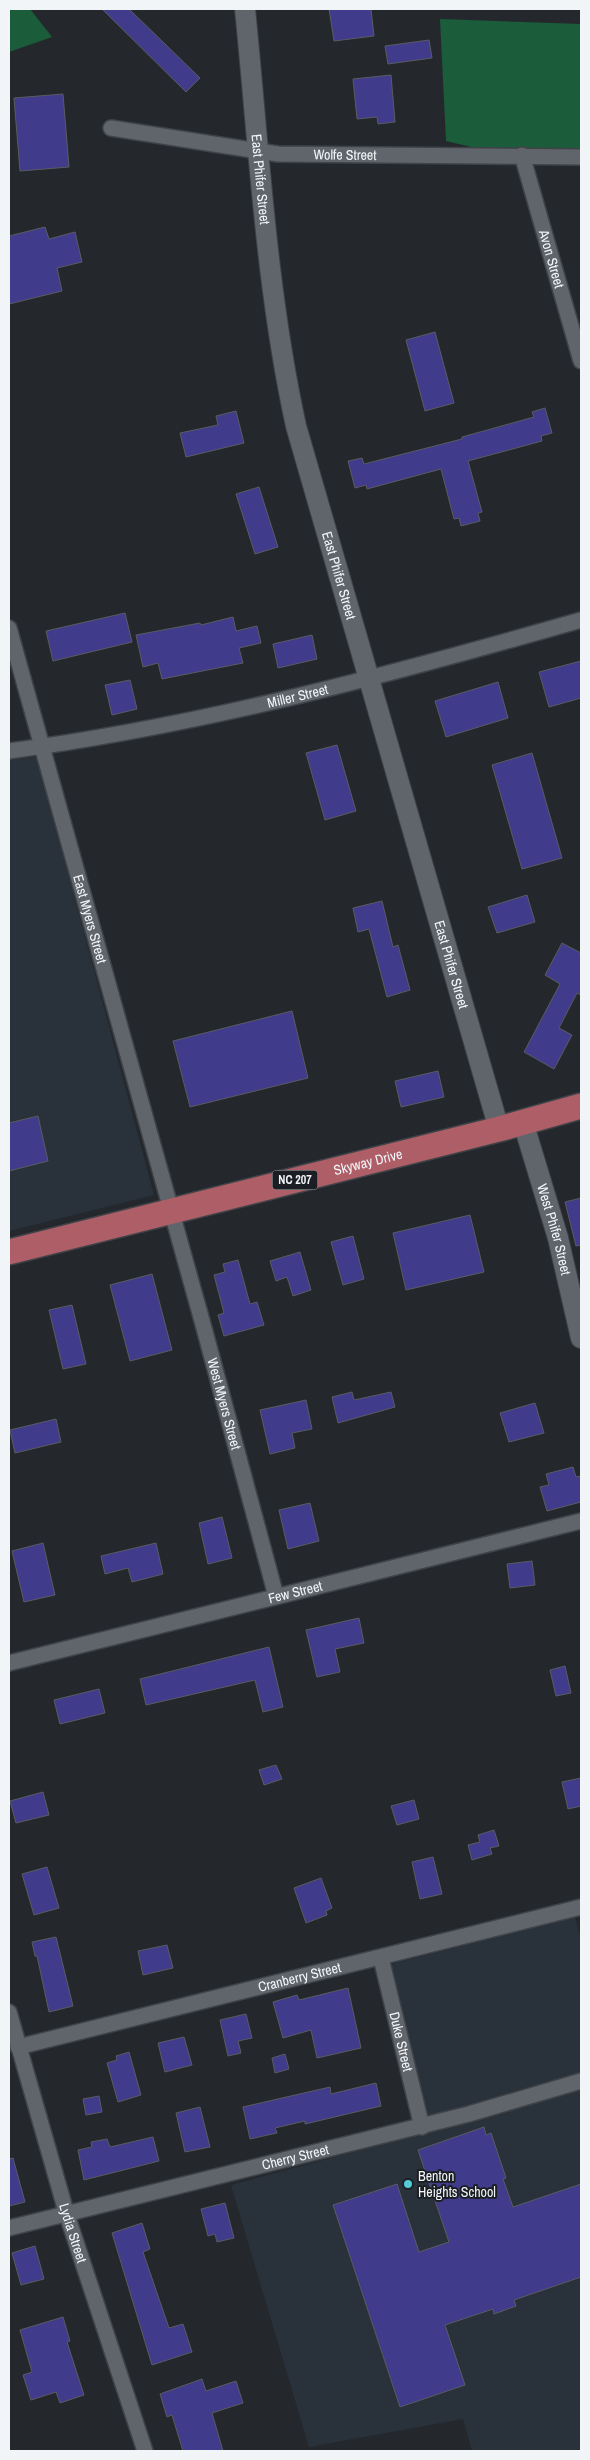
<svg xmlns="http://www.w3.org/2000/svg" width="590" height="2460" font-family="'Archivo Narrow',sans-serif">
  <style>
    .built { fill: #29323b }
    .green { fill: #1b5c3b }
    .building { fill: #403b8b; stroke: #5b5b62 }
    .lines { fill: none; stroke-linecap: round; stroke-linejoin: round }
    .minor-casing { stroke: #3f4348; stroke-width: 18 }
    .tertiary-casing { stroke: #3f4348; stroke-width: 22 }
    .primary-casing { stroke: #3f4348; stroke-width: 28 }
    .minor { stroke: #60656b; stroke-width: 15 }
    .tertiary { stroke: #60656b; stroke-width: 20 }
    .primary { stroke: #ae5e67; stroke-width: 25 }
    .poi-dot { fill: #53cbdb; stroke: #1b1f24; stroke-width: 2 }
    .labels { text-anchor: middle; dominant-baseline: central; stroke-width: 4; stroke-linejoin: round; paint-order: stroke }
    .shield { fill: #1b1f24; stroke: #b2b5b8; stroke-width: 1 }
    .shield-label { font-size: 12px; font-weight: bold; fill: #f2f5f8 }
    .street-label { font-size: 14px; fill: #f2f5f8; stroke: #1b1f24 }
    .poi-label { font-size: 14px; fill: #f2f5f8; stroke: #1b1f24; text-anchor: start }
  </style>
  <rect width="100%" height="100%" fill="#24282d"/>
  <g class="built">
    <path d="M37,757l117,438 -145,36v-471z"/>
    <path d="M575,1917l6,22v512h-109l-9,-32 -154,28 -78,-262 199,-54 -39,-167z"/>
  </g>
  <g class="green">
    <path d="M9,9h21l22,28 -43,15z"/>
    <path d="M440,19l141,5v139h-43l-92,-22z"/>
  </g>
  <g class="building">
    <path d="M102,9h27l71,69 -14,14z"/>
    <path d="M329,9h42l3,27 -40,5z"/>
    <path d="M429,40l3,18 -44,6 -3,-18z"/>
    <path d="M391,75l4,47 -17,2 -1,-7 -20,2 -4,-40z"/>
    <path d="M63,94l6,73 -49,4 -6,-73z"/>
    <path d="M45,227l4,12 26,-7 7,30 -25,6 5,23 -53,13v-68z"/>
    <path d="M435,332l19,71 -29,8 -19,-71z"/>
    <path d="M545,408l7,25 -11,3 1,5 -74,20 14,51 -4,1 2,8 -19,5 -2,-8 -5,1 -13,-50 -74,20 -1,-4 -11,3 -7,-27 14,-3 2,6 98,-25v-2l72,-20 -2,-5z"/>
    <path d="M236,411l8,32 -58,14 -6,-24 38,-8 -2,-9z"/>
    <path d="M259,487l19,60 -23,7 -19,-60z"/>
    <path d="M125,613l7,29 -79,19 -7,-30z"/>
    <path d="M233,617l3,14 21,-5 4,17 -22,5 4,15 -81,16 -4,-16 -15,4 -7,-32 64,-12 1,2z"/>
    <path d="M312,635l5,24 -39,9 -5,-24z"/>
    <path d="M581,661v37l-32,9 -10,-35z"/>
    <path d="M130,680l7,29 -25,6 -7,-30z"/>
    <path d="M498,682l10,36 -62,19 -11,-36z"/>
    <path d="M337,745l19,66 -31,9 -19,-67z"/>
    <path d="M532,753l30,105 -40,11 -30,-104z"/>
    <path d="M527,895l8,27 -38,11 -9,-26z"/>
    <path d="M382,901l11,46 5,-2 12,45 -23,7 -18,-68 -11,3 -5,-24z"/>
    <path d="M562,943l19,10v42l-4,-2 -18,35 13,7 -18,34 -30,-17 36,-68 -15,-9z"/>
    <path d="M292,1011l16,67 -118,29 -17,-66z"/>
    <path d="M438,1071l6,26 -43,10 -6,-26z"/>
    <path d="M38,1116l10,45 -39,10v-48z"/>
    <path d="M581,1198v47l-5,1 -11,-44z"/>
    <path d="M470,1215l14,57 -78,18 -13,-57z"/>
    <path d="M353,1236l11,43 -21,6 -12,-43z"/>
    <path d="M300,1252l11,38 -18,6 -6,-19 -11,4 -6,-20z"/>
    <path d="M238,1260l12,44 7,-2 7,23 -40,11 -6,-21 6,-2 -10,-38 11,-3 -2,-8z"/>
    <path d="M152,1274l20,76 -42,11 -20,-76z"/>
    <path d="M72,1305l14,59 -23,5 -14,-59z"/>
    <path d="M352,1392l2,8 37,-8 4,15 -57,16 -6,-26z"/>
    <path d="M306,1400l6,29 -20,4 3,15 -25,6 -10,-44z"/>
    <path d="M535,1403l9,30 -35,9 -9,-29z"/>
    <path d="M56,1419l5,23 -46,11 -5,-23z"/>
    <path d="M573,1467l3,10 5,-1v26l-34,9 -7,-24 9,-2 -3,-11z"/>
    <path d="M310,1503l9,38 -31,8 -9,-39z"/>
    <path d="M222,1517l10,41 -24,6 -9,-41z"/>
    <path d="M43,1543l12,52 -31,7 -12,-51z"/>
    <path d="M156,1543l7,31 -31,8 -4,-14 -23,6 -4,-18z"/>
    <path d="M532,1561l3,24 -25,3 -3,-24z"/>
    <path d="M359,1618l5,25 -29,6 5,23 -23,5 -11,-47z"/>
    <path d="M269,1647l14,60 -20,5 -8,-32 -109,25 -6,-26z"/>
    <path d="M565,1666l6,27 -15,3 -6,-26z"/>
    <path d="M99,1689l6,24 -45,11 -6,-24z"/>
    <path d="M276,1765l6,14 -18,6 -5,-15z"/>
    <path d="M581,1778v28l-13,3 -6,-27z"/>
    <path d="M43,1792l6,23 -33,8 -6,-22z"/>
    <path d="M414,1800l5,19 -22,6 -6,-19z"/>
    <path d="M494,1830l5,16 -9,2 2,6 -20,6 -4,-15 12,-3 -2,-7z"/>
    <path d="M433,1857l9,37 -22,5 -8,-37z"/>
    <path d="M47,1867l12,41 -25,7 -12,-41z"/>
    <path d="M321,1878l11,30 -6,3 1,4 -21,8 -12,-35z"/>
    <path d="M56,1937l17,69 -24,6 -12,-56h-2l-3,-14z"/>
    <path d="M167,1945l6,23 -30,7 -5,-24z"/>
    <path d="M348,1988l13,60 -44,10 -6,-28 -28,8 -10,-36 24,-7 2,5z"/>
    <path d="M246,2014l6,24 -14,3 3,12 -13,3 -8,-36z"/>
    <path d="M184,2037l8,28 -27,7 -7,-29z"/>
    <path d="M129,2052l12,43 -23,7 -11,-39 10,-3 -1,-4z"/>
    <path d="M285,2054l4,15 -14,4 -3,-15z"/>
    <path d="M376,2083l5,23 -76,18v-3l-30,7 2,5 -27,6 -7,-32 87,-20 1,7z"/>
    <path d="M99,2096l3,16 -16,3 -3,-16z"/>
    <path d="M200,2107l10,40 -25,5 -9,-39z"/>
    <path d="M484,2127l2,8 5,-2 15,45 -3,1 10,28 68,-23v93l-67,23 2,6 -22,8 -1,-5 -48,16 20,60 -65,22 -67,-202 64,-21 22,68 30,-10 -31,-92z"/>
    <path d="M153,2137l6,24 -75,19 -6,-30 14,-3 -1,-5 16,-3 3,8z"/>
    <path d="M13,2158l12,44 -16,4v-47z"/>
    <path d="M225,2203l9,35 -17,4 -2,-8 -7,2 -7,-27z"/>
    <path d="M142,2223l8,26 -7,3 26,76 14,-4 9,28 -40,13 -40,-132z"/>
    <path d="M35,2246l9,33 -23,6 -9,-32z"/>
    <path d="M63,2317l7,24 -3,1 17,53 -24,8 -4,-11 -25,8 -8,-25 9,-3 -12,-42z"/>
    <path d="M202,2379l4,12 30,-10 7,22 -31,10 11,38h-40l-11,-36 -5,2 -7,-23z"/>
  </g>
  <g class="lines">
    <defs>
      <g id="minor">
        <path id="s1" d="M111,128l167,26 303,3"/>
        <path id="s2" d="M522,155l59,206"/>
        <path id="s3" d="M9,628l195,700 72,268"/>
        <path id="s4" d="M9,751c195,-26 383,-77 572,-131"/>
        <path id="s5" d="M9,1663l572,-142"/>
        <path id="s6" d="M381,1958l41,169"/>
        <path id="s7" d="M9,2012l58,203 78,236"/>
        <path id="s8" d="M18,2047l563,-140"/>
        <path id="s9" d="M9,2228l460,-114 112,-33"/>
      </g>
      <g id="tertiary">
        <path id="s10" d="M245,9c14,139 21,280 51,417l203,703"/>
        <path id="s11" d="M523,1122l35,116 23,100"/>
      </g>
      <g id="primary">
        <path id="s12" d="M9,1252l490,-123 82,-23"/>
      </g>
    </defs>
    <use href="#minor" class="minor-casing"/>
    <use href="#tertiary" class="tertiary-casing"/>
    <use href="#primary" class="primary-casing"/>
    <use href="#minor" class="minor"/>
    <use href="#tertiary" class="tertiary"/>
    <use href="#primary" class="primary"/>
  </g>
  <circle class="poi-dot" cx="408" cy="2184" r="5"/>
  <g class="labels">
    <rect class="shield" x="272.5" y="1170.5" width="45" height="19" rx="4"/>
    <g class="shield-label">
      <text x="295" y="1180">NC 207</text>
    </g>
    <g class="street-label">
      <text stroke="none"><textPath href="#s1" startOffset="236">Wolfe Street</textPath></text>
      <text stroke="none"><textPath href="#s10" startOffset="171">East Phifer Street</textPath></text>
      <text stroke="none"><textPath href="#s2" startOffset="108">Avon Street</textPath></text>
      <text stroke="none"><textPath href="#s10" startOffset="576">East Phifer Street</textPath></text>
      <text stroke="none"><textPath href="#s4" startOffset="294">Miller Street</textPath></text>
      <text stroke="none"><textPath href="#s3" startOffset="302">East Myers Street</textPath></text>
      <text stroke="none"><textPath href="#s10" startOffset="981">East Phifer Street</textPath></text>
      <text stroke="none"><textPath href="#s12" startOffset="370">Skyway Drive</textPath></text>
      <text stroke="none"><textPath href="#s11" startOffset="112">West Phifer Street</textPath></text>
      <text stroke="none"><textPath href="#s3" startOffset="805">West Myers Street</textPath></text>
      <text stroke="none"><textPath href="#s5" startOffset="295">Few Street</textPath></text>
      <text stroke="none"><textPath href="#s8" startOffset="290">Cranberry Street</textPath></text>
      <text stroke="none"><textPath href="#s6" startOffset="86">Duke Street</textPath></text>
      <text stroke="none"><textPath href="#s9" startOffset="295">Cherry Street</textPath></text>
      <text stroke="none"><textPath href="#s7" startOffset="230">Lydia Street</textPath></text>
    </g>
    <g class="poi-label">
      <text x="418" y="2176">Benton<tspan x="418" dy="16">Heights School</tspan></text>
    </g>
  </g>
  <rect width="590" height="2460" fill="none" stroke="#f2f5f8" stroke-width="20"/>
</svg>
